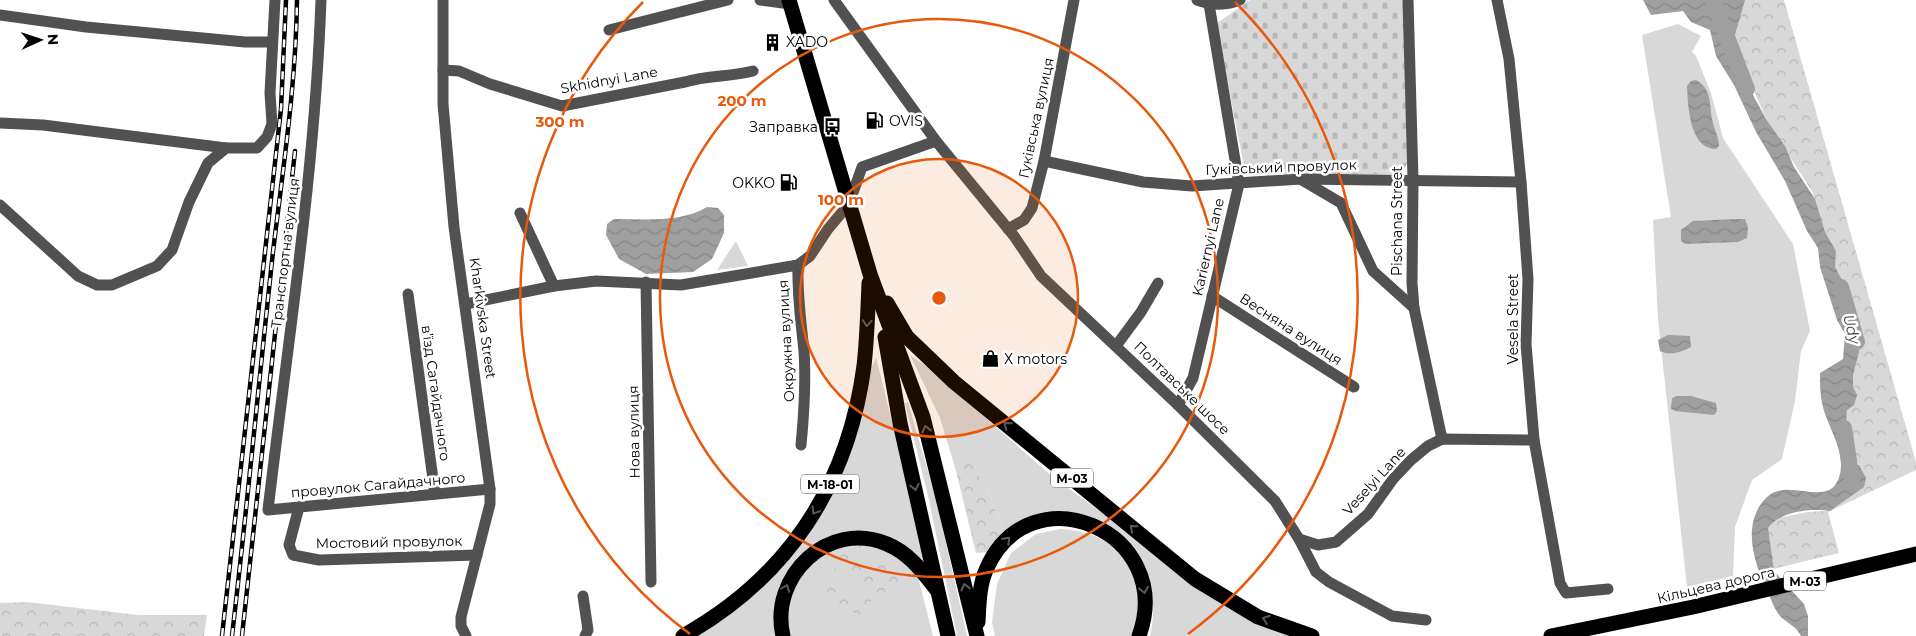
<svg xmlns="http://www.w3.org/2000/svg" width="1916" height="636" font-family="Montserrat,sans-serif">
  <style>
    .green { fill: #d8d8d8 }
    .forest { fill: url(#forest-crowns) }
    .cemetery { fill: url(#cemetery-stones) }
    .water { fill: url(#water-waves) }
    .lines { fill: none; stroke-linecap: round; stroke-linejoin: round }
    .river { stroke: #9f9f9f; stroke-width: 16 }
    .minor { stroke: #515151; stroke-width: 11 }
    .highway { stroke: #000; stroke-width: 15 }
    .rail-casing { stroke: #000; stroke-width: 4.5 }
    .rail { stroke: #fff; stroke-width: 2.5; stroke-dasharray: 8; stroke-linecap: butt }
    .oneway { stroke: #595959 }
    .ring { fill: none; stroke: #e8590c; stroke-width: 2.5 }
    .labels { text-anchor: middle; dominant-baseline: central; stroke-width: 5; stroke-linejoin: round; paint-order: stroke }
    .shield { fill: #fff; stroke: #4c4c4c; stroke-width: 1 }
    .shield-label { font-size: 12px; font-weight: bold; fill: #000 }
    .poi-label { font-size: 14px; fill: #000; stroke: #fff; text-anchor: start }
    .street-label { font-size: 14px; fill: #000; stroke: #fff }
    .water-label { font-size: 15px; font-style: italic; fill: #404040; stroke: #fff }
    .centre { fill: #e8590c; stroke: #fff; stroke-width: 2.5 }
    .ring-label { font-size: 15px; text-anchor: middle; font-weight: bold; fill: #e8590c; stroke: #fff; stroke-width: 5; stroke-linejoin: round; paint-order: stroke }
  </style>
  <defs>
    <pattern id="forest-crowns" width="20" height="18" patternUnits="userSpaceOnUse" patternTransform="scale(1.25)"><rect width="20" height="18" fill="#d8d8d8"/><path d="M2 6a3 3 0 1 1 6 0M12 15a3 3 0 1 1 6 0" fill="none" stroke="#b8b8b8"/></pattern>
    <pattern id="cemetery-stones" width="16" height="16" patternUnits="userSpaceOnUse" patternTransform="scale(1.25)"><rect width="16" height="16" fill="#d8d8d8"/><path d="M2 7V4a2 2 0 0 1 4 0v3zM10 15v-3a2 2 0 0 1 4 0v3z" fill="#b8b8b8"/></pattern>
    <pattern id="water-waves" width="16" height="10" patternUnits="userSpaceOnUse" patternTransform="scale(1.25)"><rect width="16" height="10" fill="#9f9f9f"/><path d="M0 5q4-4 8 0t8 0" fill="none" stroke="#878787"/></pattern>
  </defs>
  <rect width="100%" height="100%" fill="#fff"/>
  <g class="green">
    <path d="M1678,24l23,12 -9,16 4,4 15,37 12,45 70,106 17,87 -9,20 -6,50 -13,58 -30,21 -17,47 -2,49 -46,11 -29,-268 -5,-99 18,-3 -29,-182z"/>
    <path d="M736,241l12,25 -31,4z"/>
    <path d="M910,355l16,11 128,112 61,44 180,114h-145c10,-44 -3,-94 -50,-111 -10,-3 -58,-5 -69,-4 -9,1 -20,8 -28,11l-15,-42 -21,-31 -11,12 -16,-53z"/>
    <path d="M876,357l53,216 -51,-39 -15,-3 -19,3 -20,8 -48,64 -2,14 3,16h-87l113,-98z"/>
    <path d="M908,402l28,97 31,137h-10l-28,-136 -24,-97z"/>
    <path d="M1061,529c29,2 52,11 68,36 4,8 9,17 11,25 1,14 -5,32 -7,46h-138l-3,-14 5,-38 14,-31 25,-19z"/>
    <path d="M860,543l34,10 24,24 15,59h-142c-10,-31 6,-69 34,-85 9,-5 24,-6 35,-8z"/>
  </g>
  <g class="forest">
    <path d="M1737,0h47l132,462v8l-88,42 11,41 -66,16 -9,-41 6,-8 37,-8 18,-1 37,-23 -4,-26 -13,-7v-43l10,-14 -3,-16 4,-40 -43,-149 -47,-74 -23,-54 -16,-54z"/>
    <path d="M967,458l21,32 15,42 -15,20 -12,1 -20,-82z"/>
    <path d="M859,545l10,3 -8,6v8l5,3 32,-6 7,4 -3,6 6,3c0,8 -10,14 -15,23l-10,3 -10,-1 -8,18c-11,1 -18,-9 -29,-9l-4,-11 -11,-3 1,-7c21,-6 20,6 37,11l6,-7 17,-3 2,-4 -3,-3 -18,6 -4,-6 -24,-3c-3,-19 9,-24 24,-31z"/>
    <path d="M27,602l111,13h69l-3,21h-204v-33z"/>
  </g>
  <path class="cemetery" d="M1250,0h155l4,161 -8,13h-146l-11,-8 -28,-142z"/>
  <g class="water">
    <path d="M1643,0h102l-11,38v22l32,59 19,27 9,21 21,32 10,33 11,19 -1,16 6,11 8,40 9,21 1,13 -6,23v12l4,8 -3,10 -7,5c-1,6 -2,42 0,47 2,6 7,7 12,8l7,13 -2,9 -34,24c-19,-3 -50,0 -62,17l6,43 30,33 4,12v20h-7c-5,-10 -11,-11 -19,-18 -6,-5 -10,-16 -13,-23 -14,-29 -29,-70 -3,-97 21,-22 60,10 72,-18 11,-26 -11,-52 -16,-77 -2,-10 -2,-20 -2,-30l23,-14 2,-25 -8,-14 -17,-53 -2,-19 -11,-17 -22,-50 -29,-49 -22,-47 -18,-29 -6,-26 -19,-8 -8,-11 -32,4z"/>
    <path d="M1696,80c17,9 13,27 17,43 2,8 6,15 6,23l-3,3c-27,0 -28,-45 -29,-63l4,-5z"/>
    <path d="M707,207l11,1 6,7v18l-12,26 -19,13 -47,2 -27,-15 -13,-24 1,-11 7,-5c29,0 67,4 93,-12z"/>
    <path d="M1735,219h10l3,8 -1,11 -9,4 -53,2 -4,-3v-11l12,-9z"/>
    <path d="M1668,335l22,1 1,11c-9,5 -22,9 -31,4l-2,-11z"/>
    <path d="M1677,396h14l25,7 1,8 -3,4 -39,-4 -4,-2 1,-11z"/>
  </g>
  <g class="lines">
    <g class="river">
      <path d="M1713,0l34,89"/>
      <path d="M1841,287l16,55"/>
      <path d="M1844,428l8,52"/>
    </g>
    <g class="minor">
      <path d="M321,0c-6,171 -33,340 -53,510l222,-21"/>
      <path d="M443,0v104l11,123 36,262v15l-29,113v9l5,10"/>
      <path d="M760,0l30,4"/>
      <path d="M834,0l102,141 78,95 27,40 137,129 97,96 24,38 17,33 13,10 63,34 34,4"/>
      <path d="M1197,0c14,5 29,6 43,0"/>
      <path d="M1408,0l5,179 -1,104 2,25 28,131"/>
      <path d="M1497,0l12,59 12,123 7,97 -2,65 8,96 26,143 6,10 42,-4"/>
      <path d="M0,15l86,12 159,15h27"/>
      <path d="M609,30l119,-30"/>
      <path d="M443,70l16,1 31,13 72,22 123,-24c22,-7 45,-5 68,-11"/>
      <path d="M0,123l43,2 183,23"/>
      <path d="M1044,161l99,21 49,4 109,-7 220,3"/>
      <path d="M1302,180l39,23 32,68 41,37"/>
      <path d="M0,205l78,71 19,9h15l45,-19 15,-16 17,-48 19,-39 18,-15h31l10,-11 5,-13 -2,-31 5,-93"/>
      <path d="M520,213l34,73"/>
      <path d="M1008,229l16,-9 8,-12 12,-47 30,-161"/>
      <path d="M798,265c-1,29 3,57 6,86 2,31 0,63 -3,94"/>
      <path d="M646,282l5,300"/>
      <path d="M408,294l27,200"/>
      <path d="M1212,296l142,91"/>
      <path d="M466,304l88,-18 42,-5 85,4 117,-20 12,-9 18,-27 21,-25 13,-37 74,-26"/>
      <path d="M1116,346l25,-34 17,-29"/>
      <path d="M1178,405l15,-27 46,-194 -30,-180"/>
      <path d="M299,507l-10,38 4,10 26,5 158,-5"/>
      <path d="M1299,539l19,6 18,-3 32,-28 25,-35 18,-19 17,-14 14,-7 92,1"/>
      <path d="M583,596l5,34 -3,6"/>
    </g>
    <g class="highway">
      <path d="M789,0l81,274 53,143 54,219"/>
      <path d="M887,303l20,34 47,45 241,197 63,38 54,19"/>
      <path d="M885,337l15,86 48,213"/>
      <path d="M978,622c1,-17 1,-36 8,-52 43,-101 191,-39 153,66"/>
      <path d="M683,636c105,-59 165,-151 181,-270 3,-27 4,-56 5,-83"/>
      <path d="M783,636c-14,-59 45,-117 104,-92 22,9 35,27 50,46"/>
      <path d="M1551,636l142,-29 223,-53"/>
    </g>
    <defs>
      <g id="rail">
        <path d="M222,636l59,-527 5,-109"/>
        <path d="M232,636c15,-128 27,-256 41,-384 10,-84 23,-167 24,-252"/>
        <path d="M242,636l53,-485"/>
      </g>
    </defs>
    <use href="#rail" class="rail-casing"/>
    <use href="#rail" class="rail"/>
  </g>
  <defs><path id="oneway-chevron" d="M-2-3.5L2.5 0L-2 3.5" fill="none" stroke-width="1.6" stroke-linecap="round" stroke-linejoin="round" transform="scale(1.25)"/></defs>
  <g class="oneway">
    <use href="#oneway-chevron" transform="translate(867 323) rotate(94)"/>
    <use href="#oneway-chevron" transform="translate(1007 425) rotate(-141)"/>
    <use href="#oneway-chevron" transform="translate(926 429) rotate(-104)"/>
    <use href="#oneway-chevron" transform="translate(915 487) rotate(77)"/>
    <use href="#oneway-chevron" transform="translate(815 511) rotate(121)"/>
    <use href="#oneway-chevron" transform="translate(1133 528) rotate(-141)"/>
    <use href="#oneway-chevron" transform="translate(1007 540) rotate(-45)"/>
    <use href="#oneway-chevron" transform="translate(965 587) rotate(-104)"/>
    <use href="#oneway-chevron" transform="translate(786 588) rotate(-69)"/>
    <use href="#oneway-chevron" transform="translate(1144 590) rotate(79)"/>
    <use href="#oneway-chevron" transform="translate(1266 619) rotate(-160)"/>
  </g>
  <circle cx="939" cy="298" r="139" fill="#e8590c" fill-opacity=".12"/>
  <g class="ring">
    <circle cx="939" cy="298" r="139"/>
    <circle cx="939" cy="298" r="279"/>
    <path d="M690 634A418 418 0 0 1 643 2M1235 2A418 418 0 0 1 1188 634"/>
  </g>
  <defs>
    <symbol id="building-bare" viewBox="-9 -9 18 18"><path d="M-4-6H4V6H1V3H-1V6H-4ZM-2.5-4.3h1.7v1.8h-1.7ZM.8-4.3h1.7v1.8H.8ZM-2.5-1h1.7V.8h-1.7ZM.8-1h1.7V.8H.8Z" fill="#000" stroke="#fff" stroke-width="2.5" paint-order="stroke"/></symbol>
    <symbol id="fuel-bare" viewBox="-9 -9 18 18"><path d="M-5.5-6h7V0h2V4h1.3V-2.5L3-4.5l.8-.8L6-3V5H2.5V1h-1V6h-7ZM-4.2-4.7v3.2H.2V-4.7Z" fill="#000" stroke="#fff" stroke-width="2.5" paint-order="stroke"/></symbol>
    <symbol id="bus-bare" viewBox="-9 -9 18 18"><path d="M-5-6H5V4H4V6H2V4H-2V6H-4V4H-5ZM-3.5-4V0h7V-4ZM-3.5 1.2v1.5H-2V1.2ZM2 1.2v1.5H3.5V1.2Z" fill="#000" stroke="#fff" stroke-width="2.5" paint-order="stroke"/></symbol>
    <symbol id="shop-bare" viewBox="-9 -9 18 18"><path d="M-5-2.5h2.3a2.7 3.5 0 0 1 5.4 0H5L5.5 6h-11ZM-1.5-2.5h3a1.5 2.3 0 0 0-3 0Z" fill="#000" stroke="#fff" stroke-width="2.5" paint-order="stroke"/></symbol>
  </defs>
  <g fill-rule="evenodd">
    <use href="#building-bare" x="760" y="30" width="25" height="25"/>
    <use href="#fuel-bare" x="862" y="108" width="25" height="25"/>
    <use href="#bus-bare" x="820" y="114" width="25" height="25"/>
    <use href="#fuel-bare" x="776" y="170" width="25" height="25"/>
    <use href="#shop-bare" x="978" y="346" width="25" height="25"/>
  </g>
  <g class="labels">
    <g class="shield">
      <rect x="1051" y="468.5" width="42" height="19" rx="4"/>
      <rect x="801" y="474.5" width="58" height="19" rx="4"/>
      <rect x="1784" y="571.5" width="42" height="19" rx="4"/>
    </g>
    <g class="shield-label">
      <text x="1072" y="478">М-03</text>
      <text x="830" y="484">М-18-01</text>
      <text x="1805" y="581">М-03</text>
    </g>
    <g class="poi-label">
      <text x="786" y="42">XADO</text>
      <text x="889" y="121">OVIS</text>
      <text x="818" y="127" text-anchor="end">Заправка</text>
      <text x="775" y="183" text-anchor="end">OKKO</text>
      <text x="1004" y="359">Х motors</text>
    </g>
    <g class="street-label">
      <text transform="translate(609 80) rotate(-10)">Skhidnyi Lane</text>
      <text transform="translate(1036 118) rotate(-78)">Гуківська вулиця</text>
      <text transform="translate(1281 167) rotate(-2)">Гуківський провулок</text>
      <text transform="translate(1397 221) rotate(-90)">Pischana Street</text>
      <text transform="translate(1208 247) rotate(-77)">Kariernyi Lane</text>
      <text transform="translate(285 253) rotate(-83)">Транспортна вулиця</text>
      <text transform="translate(483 318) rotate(82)">Kharkivska Street</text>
      <text transform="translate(1513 319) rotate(-90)">Vesela Street</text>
      <text transform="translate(1291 329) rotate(33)">Весняна вулиця</text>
      <text transform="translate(786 341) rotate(-93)">Окружна вулиця</text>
      <text transform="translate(1182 388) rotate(44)">Полтавське шосе</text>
      <text transform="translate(436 393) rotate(82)">в’їзд Сагайдачного</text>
      <text transform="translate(634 432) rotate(-91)">Нова вулиця</text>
      <text transform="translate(1374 481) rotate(-48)">Veselyi Lane</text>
      <text transform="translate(378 485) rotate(-5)">провулок Сагайдачного</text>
      <text transform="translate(389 542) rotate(-1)">Мостовий провулок</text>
      <text transform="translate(1716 585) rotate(-13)">Кільцева дорога</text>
    </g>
    <g class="water-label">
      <text transform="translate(1852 329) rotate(76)">Udy</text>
    </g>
  </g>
  <circle cx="939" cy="298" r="8" class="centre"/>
  <g class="ring-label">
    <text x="742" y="106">200 m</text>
    <text x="560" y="127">300 m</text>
    <text x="841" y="205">100 m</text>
  </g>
  <g transform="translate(40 40) rotate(87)" stroke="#ffffff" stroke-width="4" paint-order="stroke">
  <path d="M0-4L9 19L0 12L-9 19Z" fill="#000000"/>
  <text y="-8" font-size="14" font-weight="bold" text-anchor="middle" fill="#000000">N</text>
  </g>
</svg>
